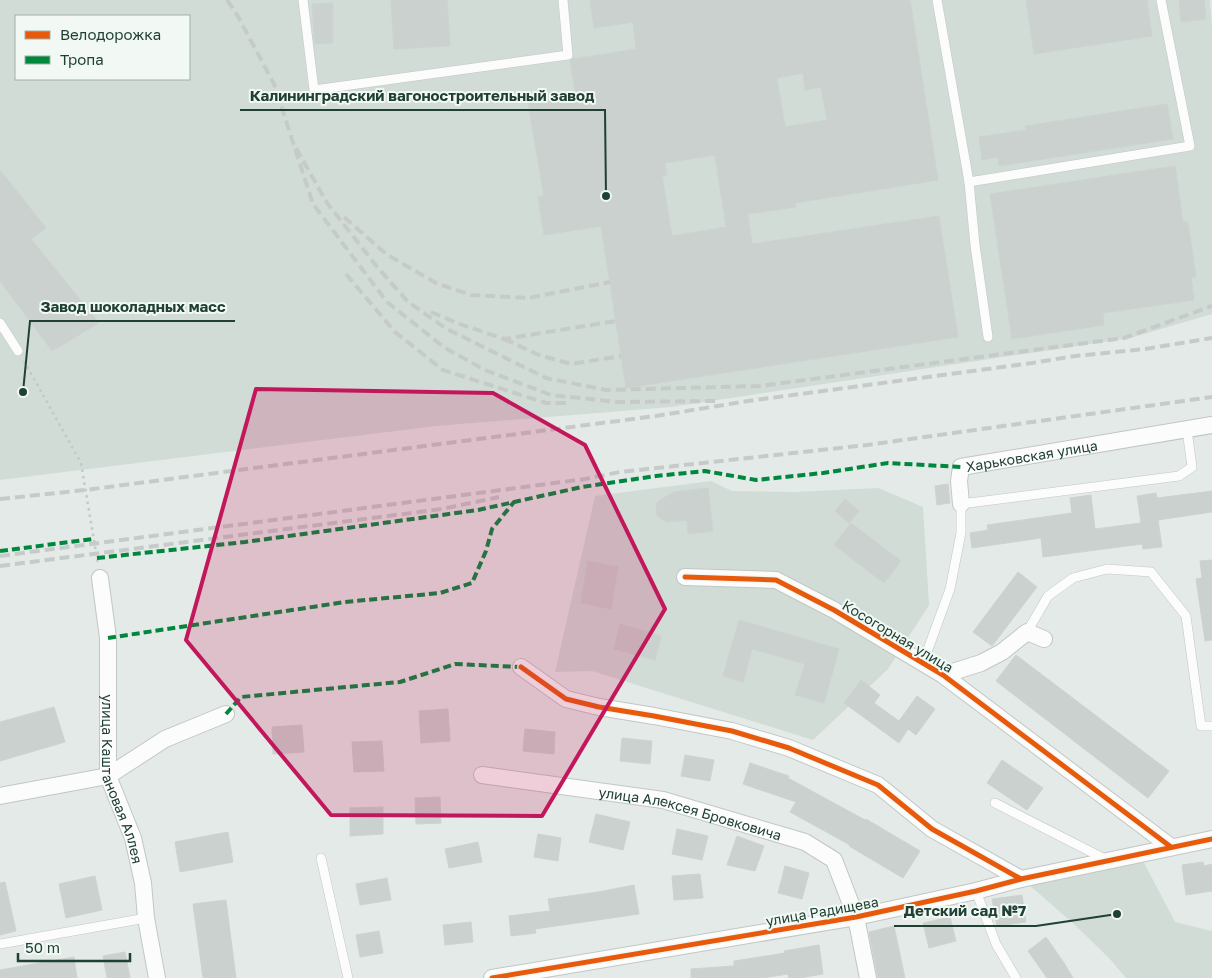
<svg xmlns="http://www.w3.org/2000/svg" width="1212" height="978" font-family="'Golos Text',sans-serif">
  <style>
    .built { fill: #d1dcd6; fill-rule: evenodd }
    .building { fill: #cbd1ce; stroke: #cdd3d0; fill-rule: evenodd }
    .lines { fill: none; stroke-linecap: round; stroke-linejoin: round }
    .lane-casing { stroke: #c1c7c4; stroke-width: 10 }
    .street-casing { stroke: #c1c7c4; stroke-width: 18 }
    .path { stroke: #c1cac5; stroke-width: 2.5; stroke-dasharray: 2.5 4; stroke-linecap: butt }
    .lane { stroke: #fbfcfb; stroke-width: 9 }
    .street { stroke: #fbfcfb; stroke-width: 16 }
    .rail { stroke: #c6cbc9; stroke-width: 4; stroke-dasharray: 10 5; stroke-linecap: butt }
    .quiet { stroke: #00873e; stroke-width: 4; stroke-dasharray: 8 4; stroke-linecap: butt }
    .cycleway-casing { stroke: #f2f9f5; stroke-width: 8 }
    .cycleway { stroke: #e8590c; stroke-width: 5 }
    .marked { fill: #c2185b; fill-opacity: 0.2; stroke: #c2185b; stroke-width: 4; stroke-linejoin: round }
    .labels { text-anchor: middle; dominant-baseline: central; stroke-width: 4; stroke-linejoin: round; paint-order: stroke }
    .street-label { font-size: 14px; fill: #204034; stroke: #f2f9f5 }
    .leader { fill: none; stroke: #204034; stroke-width: 2 }
    .callout-dot { fill: #204034; stroke: #f2f9f5; stroke-width: 2 }
    .callout-label { font-size: 15px; text-anchor: middle; font-weight: bold; fill: #204034; stroke: #f2f9f5; stroke-width: 4; stroke-linejoin: round; paint-order: stroke }
  </style>
  <rect width="100%" height="100%" fill="#e4eae7"/>
  <g class="built">
    <path d="M0,0h1210l2,26v288l-82,24 -459,69 -235,19 -436,54zM16,16h173v63h-173z"/>
    <path d="M711,481l21,10 63,1 83,-4 45,19 6,98 -41,64 -75,71 -221,-69 -37,1 40,-176z"/>
    <path d="M1143,861l32,61 37,9v47h-86l-17,-20 -34,-33 -47,-41z"/>
  </g>
  <g class="building">
    <path d="M391,0h56l3,46 -56,3z"/>
    <path d="M590,0h320l28,180 -143,23 1,4 -48,7 4,30 187,-28 19,121 -332,51 -25,-162 -57,9 -6,-38 6,-1 -16,-93 48,-7 -6,-35 3,-2 63,-10 -3,-27 -39,6zM803,73l2,17 16,-3 6,33 -42,7 -8,-49zM715,155l11,72 -54,9 -10,-60 5,-1 -2,-12z"/>
    <path d="M1026,0h121l5,36 -118,18z"/>
    <path d="M1179,0h25l2,19 -25,3z"/>
    <path d="M333,3v40l-18,1 -3,-40z"/>
    <path d="M1167,104l6,35 -174,27 -1,-9 -16,3 -3,-23 47,-7 -1,-4z"/>
    <path d="M1175,166l8,56h5l8,55 -5,1 3,22 -91,13 1,12 -92,14 -22,-145z"/>
    <path d="M0,170l46,58 -15,11 68,84 -47,28 -52,-70z"/>
    <path d="M948,484l2,19 -13,2 -2,-19z"/>
    <path d="M708,488l5,43 -25,3 -1,-14 -20,2 -10,-6 -1,-12 4,-4 14,-8z"/>
    <path d="M1212,491v21l-54,8 4,27 -19,2 -1,-5 -99,13 -2,-19 -69,10 -2,-15 18,-3 -1,-5 85,-12 -2,-15 21,-3 4,34 46,-6 -4,-27 19,-3 1,5z"/>
    <path d="M845,499l14,12 -10,12 -14,-12z"/>
    <path d="M851,523l50,38 -17,22 -50,-38z"/>
    <path d="M1212,560v80l-7,1 -9,-62 6,-1 -2,-17z"/>
    <path d="M588,561l30,6 -7,42 -30,-6z"/>
    <path d="M1018,572l19,15 -45,59 -19,-14z"/>
    <path d="M739,620l100,29 -15,54 -29,-8 10,-31 -53,-15 -9,33 -20,-6z"/>
    <path d="M620,624l41,12 -6,24 -41,-11z"/>
    <path d="M1016,655l153,116 -21,27 -152,-117z"/>
    <path d="M861,680l19,15 -6,8 25,18 18,-25 18,13 -19,26 -8,-6 -9,14 -55,-40z"/>
    <path d="M54,707l11,35 -65,19v-39z"/>
    <path d="M448,709l2,32 -29,2 -2,-32z"/>
    <path d="M302,725l2,27 -31,2 -1,-27z"/>
    <path d="M525,729l30,3 -1,22 -31,-3z"/>
    <path d="M622,738l30,3 -2,23 -30,-3z"/>
    <path d="M382,741l2,30 -30,1 -2,-30z"/>
    <path d="M685,755l29,5 -4,21 -29,-5z"/>
    <path d="M1002,760l41,28 -16,22 -40,-27z"/>
    <path d="M750,763l39,13 -1,2 77,42 1,-1 54,32 -17,27 -54,-32 1,-1 -60,-33 6,-10 -53,-18z"/>
    <path d="M440,797l1,26 -25,1 -1,-26z"/>
    <path d="M383,807v27l-33,2v-28z"/>
    <path d="M596,814l34,8 -7,28 -34,-8z"/>
    <path d="M677,829l31,7 -6,24 -30,-6z"/>
    <path d="M228,832l5,30 -53,10 -5,-30z"/>
    <path d="M538,834l23,4 -3,23 -24,-4z"/>
    <path d="M737,836l27,10 -9,25 -28,-6z"/>
    <path d="M478,842l4,20 -33,6 -4,-19z"/>
    <path d="M1203,862l1,4 8,-2v27l-26,4 -4,-30z"/>
    <path d="M785,866l24,7 -7,26 -24,-6z"/>
    <path d="M700,874l3,24 -29,2 -2,-24z"/>
    <path d="M95,876l7,34 -36,8 -7,-34z"/>
    <path d="M387,878l4,22 -31,5 -4,-21z"/>
    <path d="M5,882l11,49 -16,4v-52z"/>
    <path d="M634,885l5,29 -104,15 1,4 -25,3 -2,-20 41,-5 -2,-12 50,-7z"/>
    <path d="M1022,895l4,27 -29,4 -5,-27z"/>
    <path d="M226,900l10,78h-33l-10,-74z"/>
    <path d="M950,917l6,24 -27,7 -6,-25z"/>
    <path d="M471,922l2,20 -28,3 -2,-20z"/>
    <path d="M894,926l11,52h-27l-9,-46z"/>
    <path d="M379,931l4,22 -23,4 -4,-22z"/>
    <path d="M1046,937l18,26 9,15h-26l-19,-27z"/>
    <path d="M819,945l4,29 -23,4h-11l-1,-4 -25,4h-72v-9l43,-3v-5l51,-8 -1,-2z"/>
    <path d="M125,952l5,26h-23l-4,-22z"/>
    <path d="M74,957l3,21h-77v-8z"/>
  </g>
  <g class="lines">
    <defs>
      <g id="lane">
        <path d="M303,0l11,90 254,-35 -5,-55"/>
        <path d="M937,0l32,182 6,63 13,92"/>
        <path d="M969,182l221,-36 -29,-146"/>
        <path d="M0,323l18,28"/>
        <path d="M1027,632l21,-36 25,-18 34,-9 44,3 35,44 15,110h11"/>
        <path d="M923,663l27,-74 11,-56v-29l218,-28 13,-9 -5,-37"/>
        <path d="M995,803l110,56"/>
        <path d="M321,858l27,120"/>
        <path d="M976,891l20,53 20,34"/>
        <path d="M0,944l146,-26"/>
      </g>
      <g id="street">
        <path id="s1" d="M961,504l-2,-23 2,-14 251,-42"/>
        <path d="M685,577l91,3 58,30 109,65 228,172"/>
        <path id="s2" d="M100,578l8,60v138l25,62 10,45 3,35 11,60"/>
        <path d="M521,667l45,32 33,8 55,9 78,15 57,17 89,37 54,44 89,50"/>
        <path d="M943,675l38,-12 21,-11 25,-20 17,7"/>
        <path id="s3" d="M482,775l181,25 142,42 29,18 22,57 12,61"/>
        <path d="M0,796l108,-20 57,-37 61,-25"/>
        <path d="M492,978l364,-61 120,-26 45,-12 191,-40"/>
      </g>
    </defs>
    <use href="#lane" class="lane-casing"/>
    <use href="#street" class="street-casing"/>
    <path class="path" d="M24,361l57,102 17,101"/>
    <use href="#lane" class="lane"/>
    <use href="#street" class="street"/>
    <g class="rail">
      <path d="M227,0l8,11 39,73 39,120 74,98 58,46 40,22 66,25 67,7 98,-1"/>
      <path d="M296,148l31,55 51,65 30,34 39,27 99,49 60,12 154,-4 364,-48 88,-32"/>
      <path d="M344,217l42,37 50,29 35,12 57,3 82,-16"/>
      <path d="M346,274l49,58 48,38 103,33h22"/>
      <path d="M431,312l26,11 47,16 112,-18"/>
      <path d="M504,339l35,16 32,9 50,-8"/>
      <path d="M0,499l85,-9 571,-74 92,-15 284,-38 43,-7 70,-7 67,-11"/>
      <path d="M0,556l585,-77 35,-7 247,-27 345,-48"/>
      <path d="M0,566l442,-57 57,-12"/>
    </g>
    <g class="quiet">
      <path d="M0,551l93,-12"/>
      <path d="M97,558l148,-16 233,-32 104,-23 74,-11 49,-5 51,9 67,-7 65,-10 73,4"/>
      <path d="M108,638l237,-36 95,-9 32,-10 14,-32 6,-22 22,-27"/>
      <path d="M226,714l15,-17 159,-15 55,-18 66,3"/>
    </g>
    <defs>
      <g id="cycleway">
        <path d="M685,577l91,3 58,30 109,65 228,172"/>
        <path d="M521,667l45,32 33,8 55,9 78,15 57,17 89,37 54,44 89,50"/>
        <path d="M492,978l364,-61 120,-26 45,-12 191,-40"/>
      </g>
    </defs>
    <use href="#cycleway" class="cycleway-casing"/>
    <use href="#cycleway" class="cycleway"/>
  </g>
  <path class="marked" d="M256,389l237,4 92,52 80,164 -123,207 -211,-1 -145,-175z"/>
  <g class="labels">
    <g class="street-label">
      <text stroke="none"><textPath href="#s1" startOffset="109">Харьковская улица</textPath></text>
      <text transform="translate(898 636) rotate(31)">Косогорная улица</text>
      <text stroke="none"><textPath href="#s2" startOffset="204">улица Каштановая Аллея</textPath></text>
      <text stroke="none"><textPath href="#s3" startOffset="212">улица Алексея Бровковича</textPath></text>
      <text transform="translate(822 911) rotate(-10)">улица Радищева</text>
    </g>
  </g>
  <path class="leader" d="M606 196L605 110H240M23 392L30 321H235M1117 914L1036 926H894"/>
  <g class="callout-dot">
    <circle cx="606" cy="196" r="5"/>
    <circle cx="23" cy="392" r="5"/>
    <circle cx="1117" cy="914" r="5"/>
  </g>
  <g class="callout-label">
    <text x="422" y="101">Калининградский вагоностроительный завод</text>
    <text x="133" y="312">Завод шоколадных масс</text>
    <text x="965" y="916">Детский сад №7</text>
  </g>
  <rect x="15" y="15" width="175" height="65" fill="#f2f9f5" stroke="#9eafa8"/>
  <rect x="25" y="31" width="25" height="8" fill="#e8590c" stroke="#9eafa8"/>
  <text x="60" y="40" font-size="15" fill="#204034">Велодорожка</text>
  <rect x="25" y="56" width="25" height="8" fill="#00873e" stroke="#9eafa8"/>
  <text x="60" y="65" font-size="15" fill="#204034">Тропа</text>
  <path d="M18 953v8h112v-8" fill="none" stroke="#204034" stroke-width="2.5"/>
  <text x="25" y="953" font-size="15" fill="#204034" stroke="#f2f9f5" stroke-width="4" paint-order="stroke">50 m</text>
</svg>
